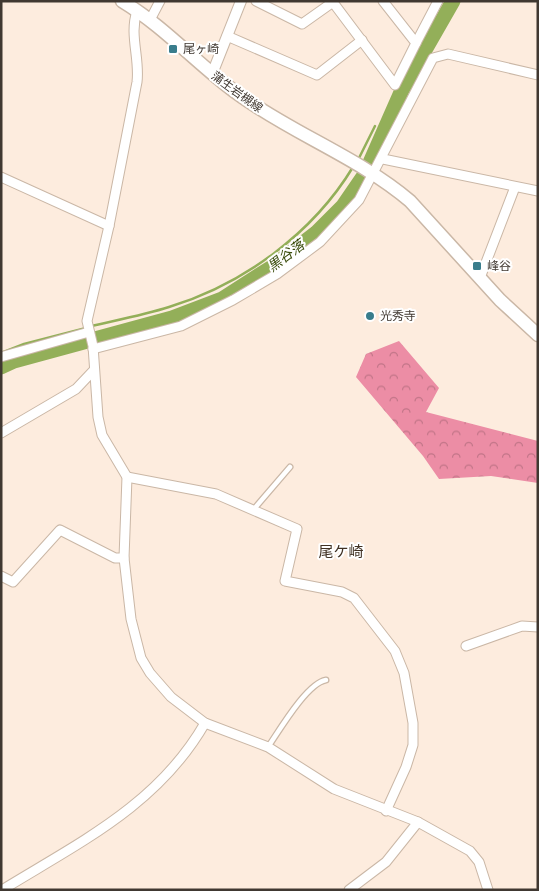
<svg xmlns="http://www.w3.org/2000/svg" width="539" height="891" font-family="Figtree,'Noto Sans JP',sans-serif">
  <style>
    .forest { fill: url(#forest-crowns) }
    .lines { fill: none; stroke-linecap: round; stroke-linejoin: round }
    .stream { stroke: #93af59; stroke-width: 2.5 }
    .river { stroke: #93af59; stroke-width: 15 }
    .service-casing { stroke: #cab7a6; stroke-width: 7 }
    .minor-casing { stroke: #cab7a6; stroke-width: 11 }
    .tertiary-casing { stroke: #cab7a6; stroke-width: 12 }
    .secondary-casing { stroke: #cab7a6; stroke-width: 15 }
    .service { stroke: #fff; stroke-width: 4.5 }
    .minor { stroke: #fff; stroke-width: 9 }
    .tertiary { stroke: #fff; stroke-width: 10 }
    .secondary { stroke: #fff; stroke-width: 12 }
    .poi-dot { fill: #397d8c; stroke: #fff; stroke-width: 2 }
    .labels { text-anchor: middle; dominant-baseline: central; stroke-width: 4; stroke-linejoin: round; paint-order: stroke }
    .poi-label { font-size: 12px; fill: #403831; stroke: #fff; text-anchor: start }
    .street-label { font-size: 12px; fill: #403831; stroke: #fff }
    .water-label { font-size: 14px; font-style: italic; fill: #3c4e0e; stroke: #fff }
    .quarter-label { font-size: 15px; fill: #413224; stroke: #fff }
  </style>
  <defs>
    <pattern id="forest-crowns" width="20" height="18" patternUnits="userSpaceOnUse" patternTransform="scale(1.25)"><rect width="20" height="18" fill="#ec8da5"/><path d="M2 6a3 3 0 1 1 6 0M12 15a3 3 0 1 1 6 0" fill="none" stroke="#c17487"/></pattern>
  </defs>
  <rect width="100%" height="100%" fill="#fdecde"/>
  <path class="forest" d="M399,341l40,47 -13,24 112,29v42l-47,-7 -52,3 -16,-23 -67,-79 10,-23z"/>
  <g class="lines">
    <g class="stream">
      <path d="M358,160l17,-34"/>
      <path d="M91,326c26,-6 53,-11 78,-19 75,-23 144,-74 184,-140"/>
      <path d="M1,353l23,-9 62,-16"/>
    </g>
    <path class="river" d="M1,367l13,-6 158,-43 50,-19 50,-32 44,-34 27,-27 22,-32 37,-84 51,-89"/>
    <defs>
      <g id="service">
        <path d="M254,509l36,-42"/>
        <path d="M268,747c11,-16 39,-64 58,-67"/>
      </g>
      <g id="minor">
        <path d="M256,1l46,23 31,-22"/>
        <path d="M332,1l63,84 21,-42 -33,-42"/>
        <path d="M137,11c-8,24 3,47 0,71l-28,144 -22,95 6,25 5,71 4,18 25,42 -3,81 7,61 10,39 9,15 21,24 34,26 63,24 66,42 84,33 52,29 9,11 9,28"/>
        <path d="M150,20l10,-19"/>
        <path d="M227,36l90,39 45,-35"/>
        <path d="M416,43l22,-42"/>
        <path d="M383,159l155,32"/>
        <path d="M1,177l108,49"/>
        <path d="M480,278l35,-91"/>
        <path d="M93,349l88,-23 52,-26 44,-26 43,-32 39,-42 74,-142 15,-4 90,21"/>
        <path d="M1,357l88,-25"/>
        <path d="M1,433l75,-44 18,-19"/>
        <path d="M127,477l89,17 81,35 -12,52 57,11 12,6 41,53 9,22 9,50v22l-7,22 -20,44"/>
        <path d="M1,576l12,6 47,-52 55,28h9"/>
        <path d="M466,646l56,-20 16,1"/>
        <path d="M2,890c78,-48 156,-85 203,-167"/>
        <path d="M349,890l37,-28 32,-40"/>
      </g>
      <path id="tertiary" d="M212,74l29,-73"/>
      <path id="secondary" d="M122,1c43,26 76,64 116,93 55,40 120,63 172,107l90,99 38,35"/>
    </defs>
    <use href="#service" class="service-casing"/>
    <use href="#minor" class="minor-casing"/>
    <use href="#tertiary" class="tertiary-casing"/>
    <use href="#secondary" class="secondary-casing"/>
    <use href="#service" class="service"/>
    <use href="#minor" class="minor"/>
    <use href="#tertiary" class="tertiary"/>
    <use href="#secondary" class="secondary"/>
  </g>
  <g class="poi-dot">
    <rect x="168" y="44" width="10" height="10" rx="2.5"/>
    <rect x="472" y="261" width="10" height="10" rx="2.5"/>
    <circle cx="370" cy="316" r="5"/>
  </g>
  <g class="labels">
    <g class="poi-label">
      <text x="183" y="49">尾ヶ崎</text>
      <text x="487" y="266">峰谷</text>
      <text x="380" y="316">光秀寺</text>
    </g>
    <g class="street-label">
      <text transform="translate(237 92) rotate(36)">蒲生岩槻線</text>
    </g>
    <g class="water-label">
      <text transform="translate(286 256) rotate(-37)">黒谷落</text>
    </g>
    <g class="quarter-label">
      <text x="341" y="552">尾ケ崎</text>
    </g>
  </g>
  <rect width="539" height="891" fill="none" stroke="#403831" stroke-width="5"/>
</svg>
